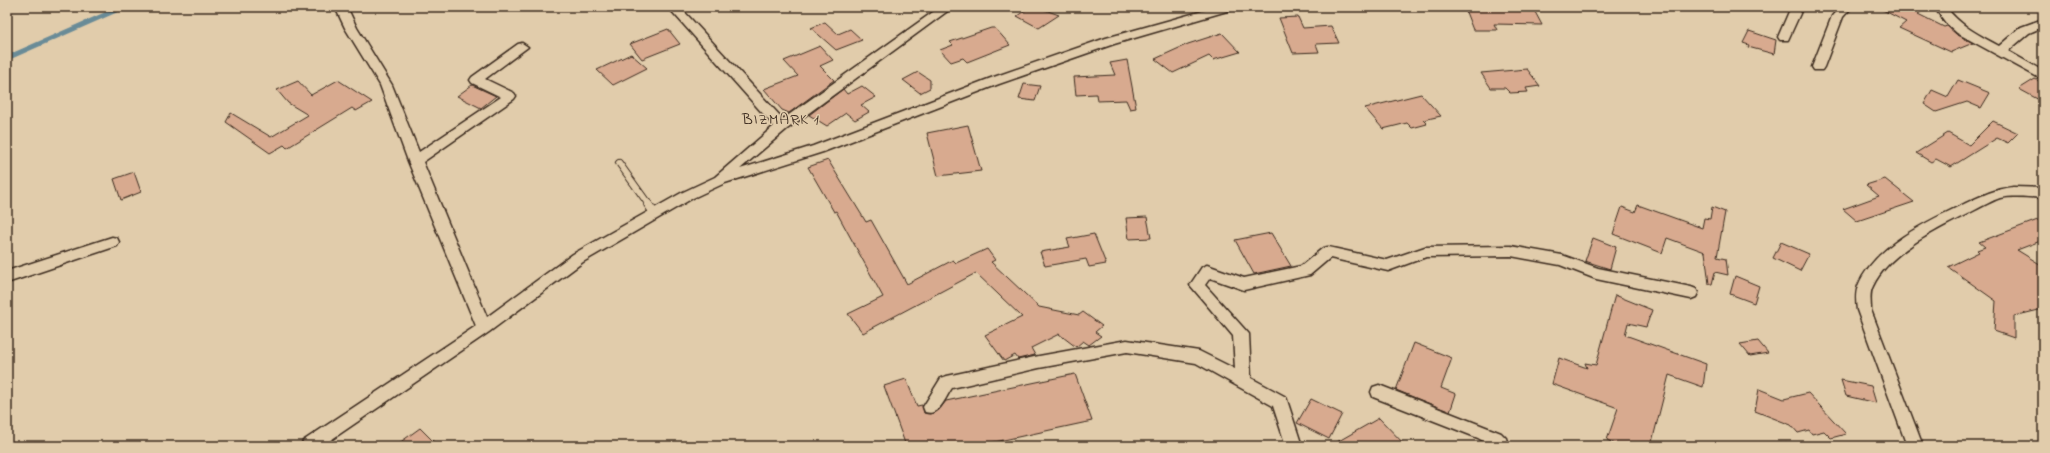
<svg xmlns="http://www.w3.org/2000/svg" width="2050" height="453" font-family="'Indie Flower',sans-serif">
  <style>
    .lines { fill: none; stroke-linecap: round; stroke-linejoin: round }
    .stream { stroke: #698b97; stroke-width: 5 }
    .building { fill: #d8aa8f; stroke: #3b2a1e }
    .lane-far1-casing { stroke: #3b2a1e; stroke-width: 8 }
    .lane-casing { stroke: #3b2a1e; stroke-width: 10 }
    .street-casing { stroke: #3b2a1e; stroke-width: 3 }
    .lane-far1 { stroke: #e1ccab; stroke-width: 6 }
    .lane { stroke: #e1ccab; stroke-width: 8 }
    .street { fill: #e1ccab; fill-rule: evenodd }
    .labels { text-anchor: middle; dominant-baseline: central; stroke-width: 3; stroke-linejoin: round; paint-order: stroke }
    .quarter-label { font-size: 16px; letter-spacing: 1px; fill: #3b2a1e; stroke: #e1ccab }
  </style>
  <rect width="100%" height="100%" fill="#e1ccab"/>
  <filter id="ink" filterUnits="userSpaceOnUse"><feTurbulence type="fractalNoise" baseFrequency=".025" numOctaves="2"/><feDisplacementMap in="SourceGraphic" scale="8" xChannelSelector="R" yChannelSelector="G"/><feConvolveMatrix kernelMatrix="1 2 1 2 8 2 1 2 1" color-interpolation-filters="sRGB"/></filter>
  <g filter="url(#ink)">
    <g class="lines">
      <path class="stream" d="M7,58l116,-51"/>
    </g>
    <g class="building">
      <path d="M1030,7h7l22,8 -20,13 -22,-12z"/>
      <path d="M1464,7l70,3 8,15 -48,-1 3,6h-24z"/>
      <path d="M1877,7h51l-10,7 26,13 3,-1 9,8 17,9 -22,9 -52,-24 7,-6z"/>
      <path d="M1298,17l5,11 28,-2 8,17 -23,1 3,8 -26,1 -14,-35z"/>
      <path d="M825,22l13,12 12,-5 12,11 -26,10 -25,-22z"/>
      <path d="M991,28h4l15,17 -43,17 -4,-4 -12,4 -11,-12 13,-5 -3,-3z"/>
      <path d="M668,29l12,15 -38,15 -12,-15z"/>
      <path d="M1749,31l27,9 -2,14 -26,-7 1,-2 -6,-2z"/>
      <path d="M1222,33l18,19 -27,8 -4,-4 -36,17 -18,-14 33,-15z"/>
      <path d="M820,46l13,14 -13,6 14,14 -45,33 -7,-3 -18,-21 34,-13 -14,-15z"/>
      <path d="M631,54l16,14 -34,17 -16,-15z"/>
      <path d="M1127,60l9,48 -6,1 -4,-9 -29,1 -1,-7 -20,1 -2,-18 41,-2 -5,-12z"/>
      <path d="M1527,69l13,17 -14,2 2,4 -18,1 -5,-5h-14l-10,-15z"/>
      <path d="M918,72l12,8v8l-10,5 -17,-13z"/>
      <path d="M2035,79l8,4v19l-24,-13z"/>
      <path d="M338,80l34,22 -16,9 -4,-3 -65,40 -3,-3 -14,8 -44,-31 5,-9 40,24 37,-22 -20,-12 -11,-13 21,-9 13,14z"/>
      <path d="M1958,80l32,13 -9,15 -14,-6 -31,10 -12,-8 8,-14 16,7z"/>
      <path d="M1024,84l16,2 -5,15 -16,-2z"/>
      <path d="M472,85l24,11 -15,12 -24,-12z"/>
      <path d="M862,86l14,11 -15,8 8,7 -14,8 -9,-7 -19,13 -18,-11 34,-26 4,5z"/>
      <path d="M1421,94l20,22 -18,4 4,4 -15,4 -5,-5 -24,6 -18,-21z"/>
      <path d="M1993,121l25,12 -10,10 -11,-5 -46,29 -15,-8 -5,3 -15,-9 32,-20 21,12z"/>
      <path d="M968,125l13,46 -43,5 -11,-43z"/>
      <path d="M828,160l38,62 5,-2 36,64 46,-24 3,3 31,-14 8,11 -4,2 48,45 40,8 4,-3 19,14 -7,6 6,4 -12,9 -6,-4 -7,6 -17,-13 -28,14 4,7 -17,4 -3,-4 -11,6 -19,-26 37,-18 -46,-44 -113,60 -15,-19 35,-17 -47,-86 -2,1 -26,-45z"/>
      <path d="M134,172l7,20 -20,8 -7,-21z"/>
      <path d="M1885,179l29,23 -57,19 -14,-12 36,-13 -13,-11z"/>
      <path d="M1638,205l64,23 2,-10 6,1 2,-12 13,5 -8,45 9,2 2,16 -13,-3 -3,12h-3l-4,-32 -38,-14 -5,15 -49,-19 9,-27 13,5z"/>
      <path d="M1147,217l4,21 -22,1 -3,-21z"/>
      <path d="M2043,218v22l-26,10 26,16v43l-29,7v22l-20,-7 2,-30 -48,-34 31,-15 -2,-2 8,-3 -6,-5z"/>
      <path d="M1271,233l20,33 -37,8 -19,-34z"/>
      <path d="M1094,234l12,30 -17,3 -3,-8 -41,7 -5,-14 30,-5 -3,-8z"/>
      <path d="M1593,238l23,9 -6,22 -25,-8z"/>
      <path d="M1781,242l28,12 -9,17 -27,-13z"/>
      <path d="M1735,276l24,10 -5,17 -24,-9z"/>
      <path d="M1615,295l37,15 -6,17 -18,-4 -3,12 81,29 -3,23 -34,-12 -18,71h-31l-13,-6 11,-32 -66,-24 7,-26 28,10 -2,-5 11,2z"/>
      <path d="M1758,341l10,12 -18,3 -10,-12z"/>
      <path d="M1414,343l38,15 -11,30 15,6 -6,18 -54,-22z"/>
      <path d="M1075,374l17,47 -116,25h-70l-22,-60 22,-7 11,27 5,-1 2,8 6,1 9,-4 7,-9z"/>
      <path d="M1841,380l30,6 5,17 -30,-7z"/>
      <path d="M1759,389l25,10 24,-6 38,41 -15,4 -7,-7 -12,3 -3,-4 -11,3 -7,-8 -36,-14z"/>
      <path d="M1311,399l31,15 -13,25 -32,-16z"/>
      <path d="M1379,418l27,28h-76z"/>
      <path d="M420,428l18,18h-43z"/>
    </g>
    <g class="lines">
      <defs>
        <path id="lane-far1" d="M619,163l30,42"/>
        <path id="lane" d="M648,204l6,9"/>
        <g id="street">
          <path d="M335,7h12l10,21 35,57 27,67 82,-55 -29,-14 -2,-3 2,-3 46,-33 4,-1 6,4 -43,32 29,14 2,3 -2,3 -91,63 64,155 86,-63 110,-62 32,-15 59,-51 -106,-119h12l103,112 157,-112h13l-166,122 -47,40 73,-23 178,-68 115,-40 111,-31h19l-2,2 -120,35 -115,40 -176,68 -98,31 -32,15 -110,64 -94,70 -167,114h-21l2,-5 173,-115 -68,-165 -28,-76 -35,-57z"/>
          <path d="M1791,7h12l-15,33h-8l-2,-3z"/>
          <path d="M1840,7h12l-9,10 -19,50 -2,3h-8l-2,-3 20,-51z"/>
          <path d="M1934,7h12c14,19 33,28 53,39l22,-19 22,-8v8l-14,6 -21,18 35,20v9l-86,-47 -11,-10z"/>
          <path d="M2013,187l30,1v10c-14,-1 -29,-3 -43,0 -9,3 -17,8 -25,12 -33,17 -85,40 -102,76 -4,7 -2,16 -2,24l52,136h-16l-50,-136c-1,-8 -2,-16 1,-24 16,-40 70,-65 106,-82 17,-8 31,-15 49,-17z"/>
          <path d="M112,237l5,1 2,4 -2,4 -110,37v-12z"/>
          <path d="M1511,246l51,9 36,13 93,19 5,2 2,4 -2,4 -5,2 -95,-20 -36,-14 -49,-9 -85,1 -38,14 -58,-13 -20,17 -66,15 -34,-12 -5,7 44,49 2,44 35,19 16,49h-16l-13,-40 -77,-43 -69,-11 -88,16 -87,20c-7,10 -13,29 -27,24l-2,-5 18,-29 6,-2 92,-20 88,-16 72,11 36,18 -2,-33 -43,-51 12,-18 5,-2 37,13 57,-12 22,-18 5,-1 59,13 38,-13z"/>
          <path d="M1379,385l122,48 5,5 2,8h-16l-14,-8 -105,-41 -2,-5 2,-5z"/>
        </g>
      </defs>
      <use href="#lane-far1" class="lane-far1-casing"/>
      <use href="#lane" class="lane-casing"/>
      <use href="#street" class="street-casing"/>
      <use href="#lane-far1" class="lane-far1"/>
      <use href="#lane" class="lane"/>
      <use href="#street" class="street"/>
    </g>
  </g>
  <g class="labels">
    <g class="quarter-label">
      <text x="781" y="120">BIZMARK 1</text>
    </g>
  </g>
  <rect width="2050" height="453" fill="none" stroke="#e1ccab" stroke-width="24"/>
  <rect x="12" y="12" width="2026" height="429" fill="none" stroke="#3b2a1e" stroke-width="1.5" filter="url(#ink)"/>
</svg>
